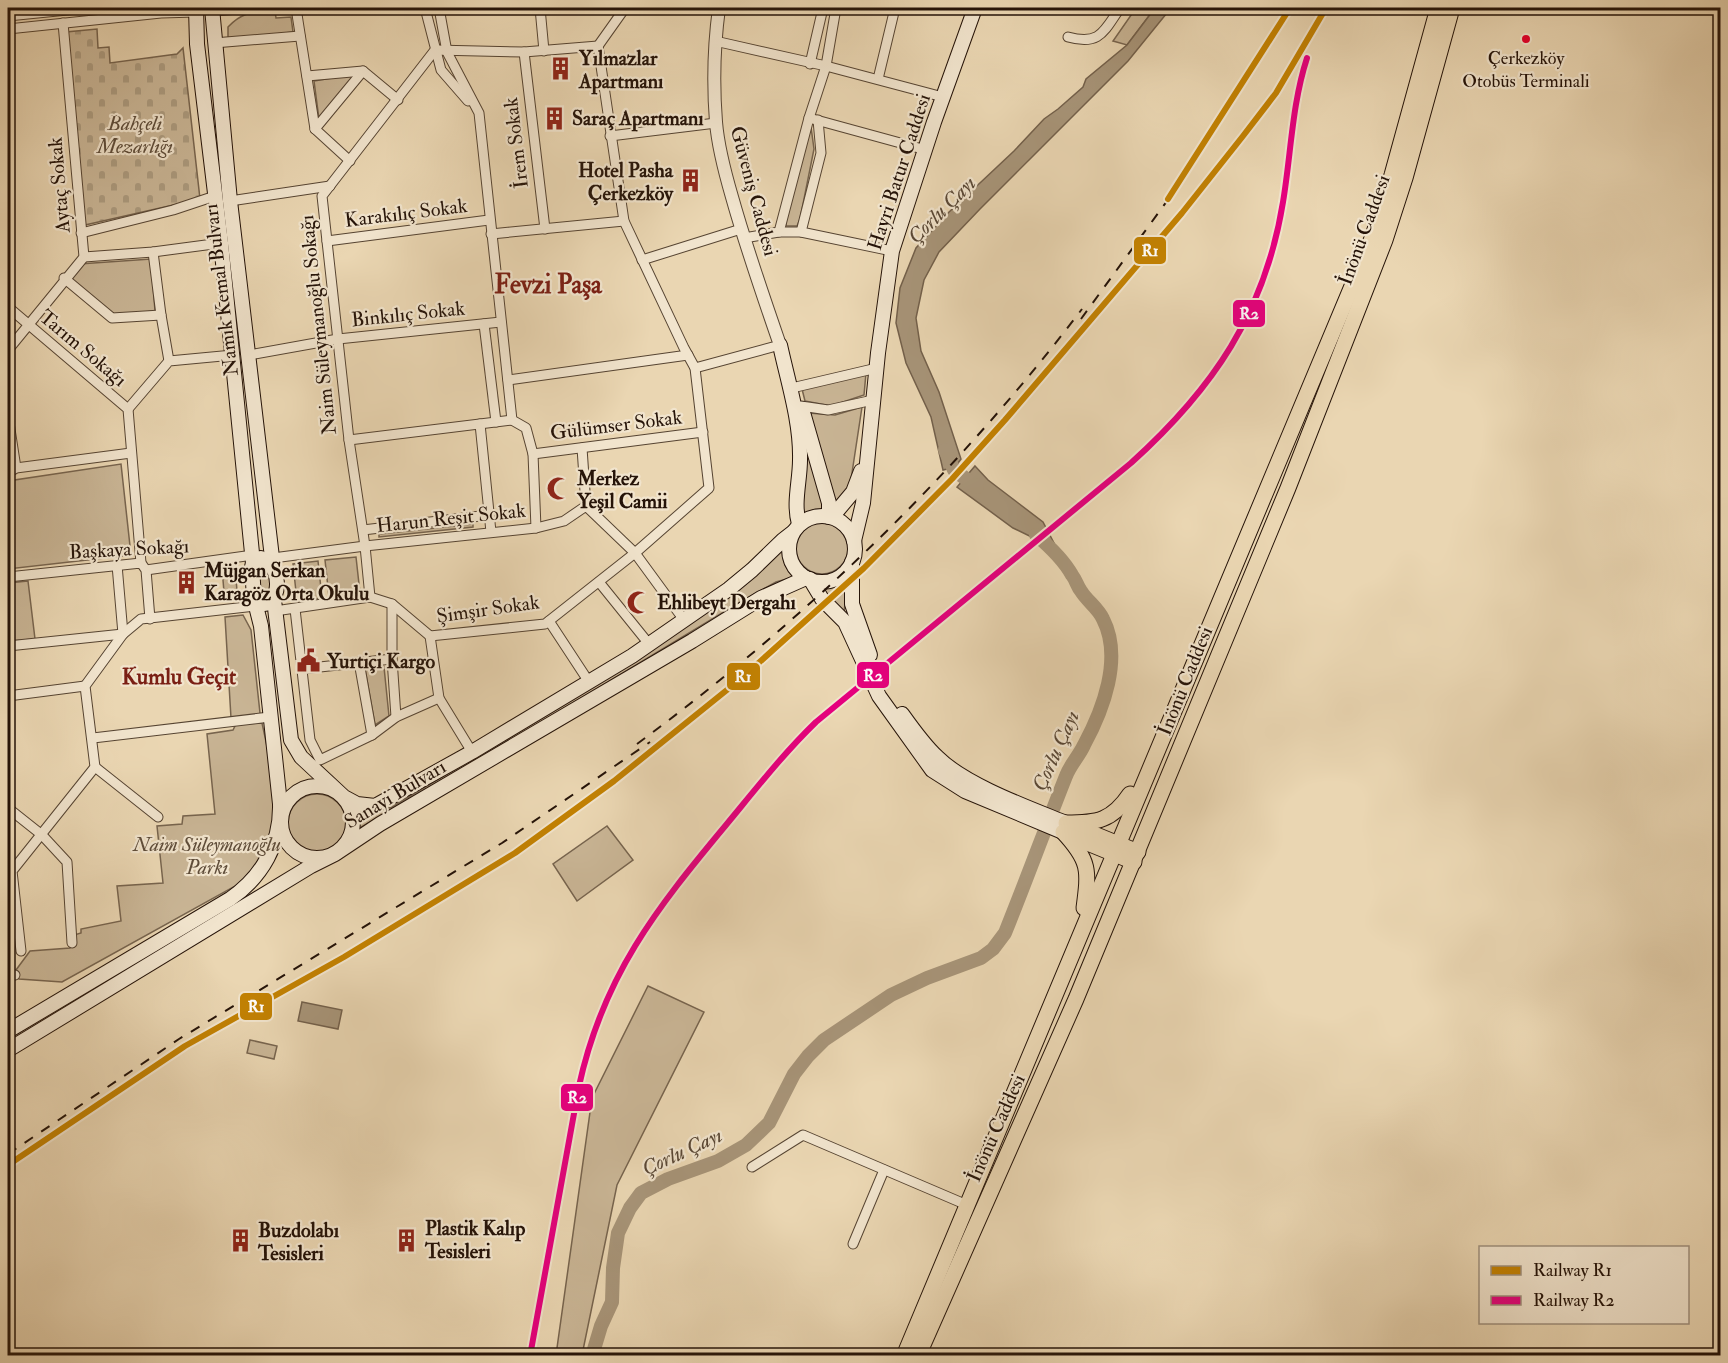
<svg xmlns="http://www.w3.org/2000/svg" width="1728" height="1363" font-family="'IM FELL Double Pica',serif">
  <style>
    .green { fill: #c9b595; stroke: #77644e; stroke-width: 1.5 }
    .cemetery { fill: url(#cemetery-stones); stroke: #77644e; stroke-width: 1.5 }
    .water { fill: #a79478; stroke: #73604b; stroke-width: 1.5 }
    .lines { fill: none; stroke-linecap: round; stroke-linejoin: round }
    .river { stroke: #a79478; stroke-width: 14 }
    .minor-casing { stroke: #564432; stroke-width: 11 }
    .tertiary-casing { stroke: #564432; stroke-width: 14 }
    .secondary-casing { stroke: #251308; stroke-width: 16 }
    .primary-casing { stroke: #251308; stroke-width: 17 }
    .minor { stroke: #f1e4cd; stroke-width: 9 }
    .tertiary { stroke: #f1e4cd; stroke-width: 12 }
    .secondary { stroke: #f1e4cd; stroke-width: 14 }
    .primary { stroke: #ead6b2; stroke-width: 15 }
    .rail { stroke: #251308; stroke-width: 2; stroke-dasharray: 10 10; stroke-linecap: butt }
    .rail-1-casing { stroke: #f1e4cd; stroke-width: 10 }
    .rail-2-casing { stroke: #f1e4cd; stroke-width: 10 }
    .rail-1 { stroke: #c28102; stroke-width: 6 }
    .rail-2 { stroke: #e5007d; stroke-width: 6 }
    .bus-dot { fill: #e4002b; stroke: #f1e4cd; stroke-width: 2 }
    .labels { text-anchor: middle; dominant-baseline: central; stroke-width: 4.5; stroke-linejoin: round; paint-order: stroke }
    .bus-label { font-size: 18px; fill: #251308; stroke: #f1e4cd }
    .poi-label { font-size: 20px; font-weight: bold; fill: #251308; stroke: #f1e4cd; text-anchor: start }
    .park-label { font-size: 20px; font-style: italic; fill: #5e4c39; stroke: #f1e4cd }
    .street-label { font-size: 20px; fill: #251308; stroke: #f1e4cd }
    .water-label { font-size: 21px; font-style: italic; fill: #594735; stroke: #f1e4cd }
    .quarter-label { font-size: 22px; font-weight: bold; fill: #7a1f14; stroke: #f1e4cd }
    .district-label { font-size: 26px; font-weight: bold; fill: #7a1f14; stroke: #f1e4cd }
    .line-badge { stroke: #f1e4cd; stroke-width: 2 }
    .badge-label { font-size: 16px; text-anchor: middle; font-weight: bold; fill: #fff }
  </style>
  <defs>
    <pattern id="cemetery-stones" width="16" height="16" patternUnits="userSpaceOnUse" patternTransform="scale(1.5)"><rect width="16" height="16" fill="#c9b595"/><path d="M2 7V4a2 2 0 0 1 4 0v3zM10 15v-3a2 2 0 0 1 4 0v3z" fill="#ac9b7f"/></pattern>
  </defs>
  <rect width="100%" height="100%" fill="#ead6b2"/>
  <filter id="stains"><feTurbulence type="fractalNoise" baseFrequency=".00333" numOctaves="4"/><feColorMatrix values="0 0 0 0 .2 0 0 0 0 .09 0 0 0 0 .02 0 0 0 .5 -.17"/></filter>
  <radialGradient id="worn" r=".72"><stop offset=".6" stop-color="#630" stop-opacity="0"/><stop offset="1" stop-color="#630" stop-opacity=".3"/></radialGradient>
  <g class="green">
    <path d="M1136,8h19l-28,37 -14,-4z"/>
    <path d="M275,11l1,7 15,-1 2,15 -61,7 -4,-2v-10c16,-17 26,-14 47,-16z"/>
    <path d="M356,74l-37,45 -5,-38z"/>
    <path d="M811,127l3,22 -14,70 -3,7h-11v-10z"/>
    <path d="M151,259l4,52 -42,4 -46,-35 12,-16z"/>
    <path d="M866,373l-2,22 -33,11 -26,-5 -3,-12z"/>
    <path d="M862,407l-12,79 -12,16 -4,-1 -26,-88 27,2z"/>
    <path d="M808,453l18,56 -19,3 -8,3z"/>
    <path d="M121,464l10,91 -123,14v-88z"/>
    <circle cx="822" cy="548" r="26"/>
    <path d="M473,524v3l-94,10v-3z"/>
    <path d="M784,543c-4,15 0,23 10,34l-18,5 -34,19 -245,148 -139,80v-18l20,1 14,-5 105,-63z"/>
    <path d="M356,557l4,36 -31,4 -4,-37z"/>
    <path d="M318,561l4,37 -25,3 -4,-37z"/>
    <path d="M235,566l2,25 -13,1 -2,-24z"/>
    <path d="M260,567h3l7,8 1,19 -9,6c-5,-11 -8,-22 -2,-33z"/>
    <path d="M848,579l-4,33 -25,-23 17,-3z"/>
    <path d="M28,581l7,58 -25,2 -2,-5v-53z"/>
    <path d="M243,615l8,15 9,83 -3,2 -26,3 -6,-101z"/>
    <path d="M384,667l5,49 -14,9 -10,-56z"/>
    <path d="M262,723l9,42 3,52 -1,10 -21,46 -13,11 -177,98 -43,-3 -3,-9 14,-19 40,-3 4,-13 7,-2v-4l40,-8 -4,-35 46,-3 -6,-57 25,-2 1,-8 32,-2 -8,-80 26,-4 3,-6z"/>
    <circle cx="317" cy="823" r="29"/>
    <path d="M607,826l26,34 -56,41 -24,-37z"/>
    <path d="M648,986l56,26 -87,173 -35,170h-26l36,-257z"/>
    <path d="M250,1040l27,6 -3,13 -27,-6z"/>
  </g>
  <path class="cemetery" d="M97,29l1,19 11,-1 1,16 67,-9 6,-6 17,151 -115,26 -19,-193z"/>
  <g class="water">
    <path d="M1155,8h16l-43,53 -148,148 -41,43 -15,28 -8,38 5,33 18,41 22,67 -6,8 -12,3 -12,-53 -25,-54 -10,-40 4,-35 16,-40 32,-35 66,-62 30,-32 14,-10 25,-22 3,-8 41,-34z"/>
    <path d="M975,466l13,14 55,42 11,21 -1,3 -5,2 -2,-4 -33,-16 -56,-41z"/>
    <path d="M302,1002l40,8 -4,19 -40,-8z"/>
  </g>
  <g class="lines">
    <g class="river">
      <path d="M945,450l9,20 23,17"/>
      <path d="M592,1356l9,-30 11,-24 1,-34 5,-35 12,-25 11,-15 27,-14 50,-18 28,-16 23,-22 25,-49 14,-18 16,-16 67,-45 36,-17 54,-20 12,-9 12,-16c21,-52 40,-104 61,-157 4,-11 13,-20 18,-31 19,-35 39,-87 19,-126 -5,-11 -16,-18 -22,-28 -4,-5 -5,-11 -9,-16 -9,-16 -23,-29 -36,-40"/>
    </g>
    <defs>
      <g id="minor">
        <path d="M296,8l19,121"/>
        <path d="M425,8l16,62 27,31"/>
        <path d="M439,8l8,44 32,61 33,307 14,8 7,26 3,74"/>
        <path d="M540,8l4,43"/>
        <path d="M213,11l38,-3"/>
        <path d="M8,16l79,-8"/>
        <path d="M8,29l153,-16 35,-1"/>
        <path d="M1068,37c32,9 36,-6 52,-29"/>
        <path d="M715,41l111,25 117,31"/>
        <path d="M214,43l86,-7"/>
        <path d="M598,46l27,-38"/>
        <path d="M524,52l21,177"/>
        <path d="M810,64l13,-56"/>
        <path d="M307,76l56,-5"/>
        <path d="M878,79l17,-71"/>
        <path d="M809,118l117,32"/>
        <path d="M610,136l106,-13"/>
        <path d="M350,161l-35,-32 48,-58 35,29"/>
        <path d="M230,201l100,-15"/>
        <path d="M779,232l30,-114 17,-52 10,-58"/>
        <path d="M801,232l20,-79 -3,-33"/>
        <path d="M81,233l92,-23 42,-14"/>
        <path d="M491,234l133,-13"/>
        <path d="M744,238l35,-6h22l91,19"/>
        <path d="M327,241l162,-21"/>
        <path d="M153,252l8,63 8,46"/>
        <path d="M84,257l69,-5 68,-9"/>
        <path d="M642,260l99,-31"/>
        <path d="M64,278l48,40 49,-3"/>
        <path d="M8,307l120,102 13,154"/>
        <path d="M484,324l12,98"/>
        <path d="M8,350l76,-93 -21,-234"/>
        <path d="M249,355l89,-16 163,-17"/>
        <path d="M695,368l85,-23"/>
        <path d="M508,380l180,-25"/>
        <path d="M796,387l81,-19"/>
        <path d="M801,406l27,4 45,-10"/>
        <path d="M128,409l41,-48 64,-6"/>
        <path d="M8,416l8,52"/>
        <path d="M480,424l11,108"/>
        <path d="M349,440l163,-20"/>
        <path d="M582,448l4,58"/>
        <path d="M533,454l170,-22"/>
        <path d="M8,473l8,-5 115,-15"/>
        <path d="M363,530l126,-15"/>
        <path d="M273,558l92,-12 171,-18 28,-7 22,-15 49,47 49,67"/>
        <path d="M146,570l107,-15"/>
        <path d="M8,577l133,-14 5,7 4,49"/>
        <path d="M599,582l50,62"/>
        <path d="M370,597l-5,-51 -16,-106 -27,-244 113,-146 89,2 74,-6"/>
        <path d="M392,604v55l4,58"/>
        <path d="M295,609l15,131 10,20 52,-25 24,-18 43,-19"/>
        <path d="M275,611l95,-14 22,7 38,32 115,-12 90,-71 74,-65 -14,-120 -11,-20 -60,-127 -26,-175"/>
        <path d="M549,621l40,61"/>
        <path d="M430,636l9,62 33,54"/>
        <path d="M8,646l115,-12 18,-15 114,-13"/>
        <path d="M359,662l13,73"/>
        <path d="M302,669l90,-10"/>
        <path d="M8,696l77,-10"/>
        <path d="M93,738l177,-21"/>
        <path d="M95,767l63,50"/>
        <path d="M8,808l34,27 25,27 5,81"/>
        <path d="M21,951l-9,-80 83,-104 -10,-81 38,-52 -6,-69"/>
        <path d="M8,976l7,-1"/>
        <path d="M752,1167l51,-32 164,70"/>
        <path d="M853,1244l31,-74"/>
      </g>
      <path id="tertiary" d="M719,8c-5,37 -6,76 -3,114 2,25 9,51 16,75 14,50 31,99 48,148"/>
      <g id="secondary">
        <path d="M196,8l1,36 24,199 32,320"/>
        <path d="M212,8l18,193 43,365"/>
        <path d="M780,345c8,37 21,77 20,115 0,21 -7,43 -1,64"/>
        <path d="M802,409l27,94v14"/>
        <circle cx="822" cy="549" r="33"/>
        <path d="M832,517l21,-25 8,-21"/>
        <path d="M854,541l9,-38 15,-150 14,-102 42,-129 41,-114"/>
        <path d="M261,558c28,11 15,63 -7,40l-2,-31 1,-4z"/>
        <path d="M852,562v42l18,51"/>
        <path d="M810,579l12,20 23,23 34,74 53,74 33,21 98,41"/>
        <path d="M274,600l17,140 10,17 43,40 13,7 18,2 97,-54 160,-96 97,-67 23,-19 31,-30 9,-7"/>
        <path d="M902,714c10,14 22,31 35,43 28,28 92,51 129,66"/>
        <circle cx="317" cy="822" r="36"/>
        <path d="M8,1031l222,-132c32,-22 51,-55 50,-95l-19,-178 -7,-28"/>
        <path d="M8,1050l303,-184 24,-12 45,-30 312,-183 69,-43 45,-20"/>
      </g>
      <g id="primary">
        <path d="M1066,823c31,0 46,-2 64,-29"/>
        <path d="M1072,825l66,27"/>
        <path d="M1063,832c27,29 26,38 21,76"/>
        <path d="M1068,835l66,27"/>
        <path d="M904,1356l469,-1120 19,-61 46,-167"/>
        <path d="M918,1356l158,-357 212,-511 97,-248 20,-62 47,-170"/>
      </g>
    </defs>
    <use href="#minor" class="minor-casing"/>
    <use href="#tertiary" class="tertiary-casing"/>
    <use href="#secondary" class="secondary-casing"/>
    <use href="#primary" class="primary-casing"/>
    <use href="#minor" class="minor"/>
    <use href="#tertiary" class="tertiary"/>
    <use href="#secondary" class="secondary"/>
    <use href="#primary" class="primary"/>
    <g class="rail">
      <path d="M1081,319l86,-118 123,-193"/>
      <path d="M637,744c168,-124 318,-268 445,-435"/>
      <path d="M8,1154l171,-115 323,-196 148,-101"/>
      <path d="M8,1165l177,-119 159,-89 171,-104 99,-72 129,-104 121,-109 88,-89 53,-59 177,-207 61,-77 33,-43 47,-80"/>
    </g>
    <defs>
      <g id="rail-1">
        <path d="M1168,199l122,-191"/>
        <path d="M8,1165l177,-119 159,-89 171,-104 99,-72 129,-104 121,-109 88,-89 53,-59 177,-207 61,-77 33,-43 47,-80"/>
      </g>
      <path id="rail-2" d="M530,1356l49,-270c24,-110 77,-177 147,-261 29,-35 57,-71 90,-103l315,-259c82,-74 134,-150 152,-261 8,-48 9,-98 24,-144"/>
    </defs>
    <use href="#rail-1" class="rail-1-casing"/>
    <use href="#rail-2" class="rail-2-casing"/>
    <use href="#rail-1" class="rail-1"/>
    <use href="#rail-2" class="rail-2"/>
  </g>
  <defs>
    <symbol id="building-bare" viewBox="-9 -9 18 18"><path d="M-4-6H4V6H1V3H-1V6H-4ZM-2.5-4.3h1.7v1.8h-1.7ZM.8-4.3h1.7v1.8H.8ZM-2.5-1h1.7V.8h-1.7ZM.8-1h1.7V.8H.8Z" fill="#8f2418" stroke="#f1e4cd" stroke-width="2.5" paint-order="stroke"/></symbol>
    <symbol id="mosque-bare" viewBox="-9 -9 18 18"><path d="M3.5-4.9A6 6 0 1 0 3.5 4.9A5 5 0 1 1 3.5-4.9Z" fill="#8f2418" stroke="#f1e4cd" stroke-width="2.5" paint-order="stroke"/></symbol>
    <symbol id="civic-bare" viewBox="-9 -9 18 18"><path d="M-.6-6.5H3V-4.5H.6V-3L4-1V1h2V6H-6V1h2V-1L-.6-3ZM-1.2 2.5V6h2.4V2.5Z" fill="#8f2418" stroke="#f1e4cd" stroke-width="2.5" paint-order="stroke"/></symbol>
  </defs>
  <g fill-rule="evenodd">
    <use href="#building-bare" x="544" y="52" width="33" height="33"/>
    <use href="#building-bare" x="538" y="102" width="33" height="33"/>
    <use href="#building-bare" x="674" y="164" width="33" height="33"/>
    <use href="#mosque-bare" x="542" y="472" width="33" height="33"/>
    <use href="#building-bare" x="170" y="566" width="33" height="33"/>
    <use href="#mosque-bare" x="622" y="586" width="33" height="33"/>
    <use href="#civic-bare" x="292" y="644" width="33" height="33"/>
    <use href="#building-bare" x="390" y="1224" width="33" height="33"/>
    <use href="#building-bare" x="224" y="1224" width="33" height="33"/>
  </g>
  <circle class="bus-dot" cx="1526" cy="39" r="5"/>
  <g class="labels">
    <g class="bus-label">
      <text x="1526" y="58">Çerkezköy<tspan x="1526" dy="23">Otobüs Terminali</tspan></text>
    </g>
    <g class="poi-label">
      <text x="579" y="58">Yılmazlar<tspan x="579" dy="23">Apartmanı</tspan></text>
      <text x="572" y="118">Saraç Apartmanı</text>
      <text x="673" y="170" text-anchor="end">Hotel Pasha<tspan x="673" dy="23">Çerkezköy</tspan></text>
      <text x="577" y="478">Merkez<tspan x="577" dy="23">Yeşil Camii</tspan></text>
      <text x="204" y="570">Müjgan Serkan<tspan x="204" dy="23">Karagöz Orta Okulu</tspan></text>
      <text x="657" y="602">Ehlibeyt Dergahı</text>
      <text x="327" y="661">Yurtiçi Kargo</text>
      <text x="425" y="1228">Plastik Kalıp<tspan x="425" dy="23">Tesisleri</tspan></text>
      <text x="258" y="1230">Buzdolabı<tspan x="258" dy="23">Tesisleri</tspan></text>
    </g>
    <g class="park-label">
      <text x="135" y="123">Bahçeli<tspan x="135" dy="23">Mezarlığı</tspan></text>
      <text x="207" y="844">Naim Süleymanoğlu<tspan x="207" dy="23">Parkı</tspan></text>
    </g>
    <g class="street-label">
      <text transform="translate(516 143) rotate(-97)">İrem Sokak</text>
      <text transform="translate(899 172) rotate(-72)">Hayri Batur Caddesi</text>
      <text transform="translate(59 185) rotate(-95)">Aytaç Sokak</text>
      <text transform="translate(754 191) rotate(75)">Güveniş Caddesi</text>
      <text transform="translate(406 213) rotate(-7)">Karakılıç Sokak</text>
      <text transform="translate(1364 230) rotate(-70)">İnönü Caddesi</text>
      <text transform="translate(221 290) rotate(-97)">Namık Kemal Bulvarı</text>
      <text transform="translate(408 314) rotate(-6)">Binkılıç Sokak</text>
      <text transform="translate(318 325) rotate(-96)">Naim Süleymanoğlu Sokağı</text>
      <text transform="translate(83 348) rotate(40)">Tarım Sokağı</text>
      <text transform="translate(616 425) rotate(-7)">Gülümser Sokak</text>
      <text transform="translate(451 518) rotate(-6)">Harun Reşit Sokak</text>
      <text transform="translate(129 549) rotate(-3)">Başkaya Sokağı</text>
      <text transform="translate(488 609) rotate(-8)">Şimşir Sokak</text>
      <text transform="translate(1185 681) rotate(-68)">İnönü Caddesi</text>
      <text transform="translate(395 794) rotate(-31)">Sanayi Bulvarı</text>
      <text transform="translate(996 1128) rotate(-66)">İnönü Caddesi</text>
    </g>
    <g class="water-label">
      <text transform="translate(942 210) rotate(-45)">Çorlu Çayı</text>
      <text transform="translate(1056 751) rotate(-66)">Çorlu Çayı</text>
      <text transform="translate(682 1152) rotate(-25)">Çorlu Çayı</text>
    </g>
    <g class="quarter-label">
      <text x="179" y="677">Kumlu Geçit</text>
    </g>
    <g class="district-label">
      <text x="548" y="285">Fevzi Paşa</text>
    </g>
  </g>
  <g class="line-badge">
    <rect x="1133" y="236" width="34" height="29" rx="6" fill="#c28102"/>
    <rect x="1232" y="299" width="34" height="29" rx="6" fill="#e5007d"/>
    <rect x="856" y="661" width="34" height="28" rx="6" fill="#e5007d"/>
    <rect x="726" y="662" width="35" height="29" rx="6" fill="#c28102"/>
    <rect x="239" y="992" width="34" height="29" rx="6" fill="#c28102"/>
    <rect x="560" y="1083" width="34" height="29" rx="6" fill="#e5007d"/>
  </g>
  <g class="badge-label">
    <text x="1150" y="256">R1</text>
    <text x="1249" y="319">R2</text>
    <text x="873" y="681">R2</text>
    <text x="743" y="682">R1</text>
    <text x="256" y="1012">R1</text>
    <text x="577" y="1103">R2</text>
  </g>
  <rect width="1728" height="1363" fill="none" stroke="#ead6b2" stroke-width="30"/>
  <rect x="9" y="9" width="1710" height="1345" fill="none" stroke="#251308" stroke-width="3"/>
  <rect x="15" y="15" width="1698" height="1333" fill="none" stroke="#251308" stroke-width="1.5"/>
  <rect x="1479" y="1246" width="210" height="78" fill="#f1e4cd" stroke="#9f907e" stroke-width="1.5"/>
  <rect x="1491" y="1266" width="30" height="9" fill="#c28102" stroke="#9f907e" stroke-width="1.5"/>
  <text x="1533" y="1276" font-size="18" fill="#251308">Railway R1</text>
  <rect x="1491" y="1296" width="30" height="9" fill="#e5007d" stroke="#9f907e" stroke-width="1.5"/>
  <text x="1533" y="1306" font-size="18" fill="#251308">Railway R2</text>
  <rect width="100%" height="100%" filter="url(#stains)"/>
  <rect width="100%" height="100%" fill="url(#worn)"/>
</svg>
